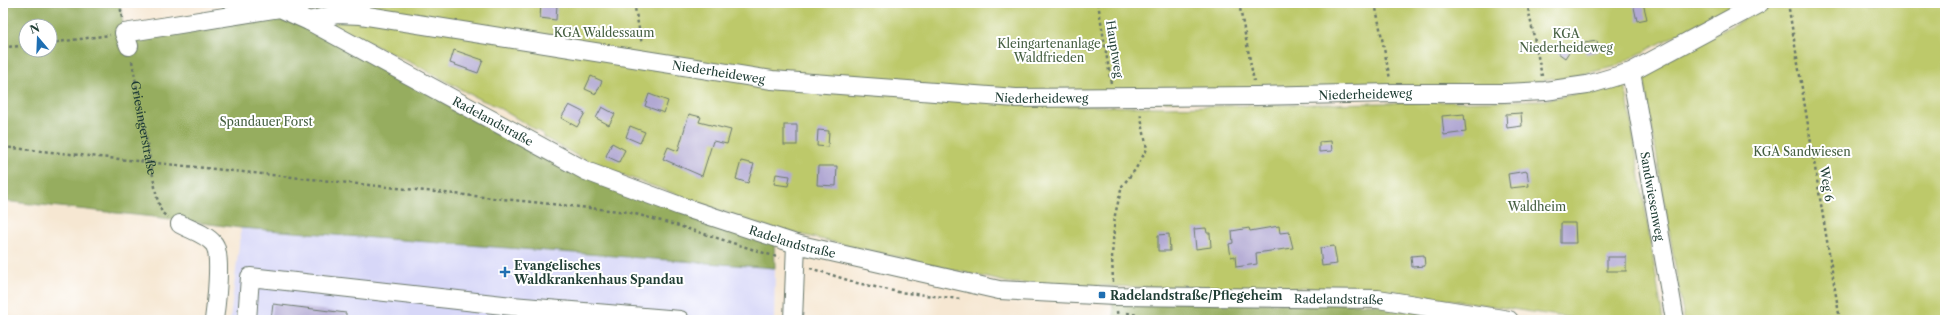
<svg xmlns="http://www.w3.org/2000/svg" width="1948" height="323" font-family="'Libre Caslon Text',serif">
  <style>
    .built { fill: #d7d7f8 }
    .green { fill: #bdc96b; stroke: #6e8350 }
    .forest { fill: #96ad5f; stroke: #5a754a; fill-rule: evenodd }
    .building { fill: #b1a8d3 }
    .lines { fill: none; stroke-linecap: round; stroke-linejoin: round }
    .minor-casing { stroke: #6a786b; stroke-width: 20 }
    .path { stroke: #6a786b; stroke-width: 2.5; stroke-dasharray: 3 3; stroke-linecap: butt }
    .minor { stroke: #fff; stroke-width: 18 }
    .poi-dot { fill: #1f6fb2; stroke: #fff; stroke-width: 1.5 }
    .labels { text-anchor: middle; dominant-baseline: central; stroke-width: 4; stroke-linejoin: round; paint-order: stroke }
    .park-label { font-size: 12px; fill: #466042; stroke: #fff }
    .street-label { font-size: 12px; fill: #1f3d34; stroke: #fff }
    .poi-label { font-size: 12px; font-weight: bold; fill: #1f3d34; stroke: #fff; text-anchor: start }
  </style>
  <rect width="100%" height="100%" fill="#fff"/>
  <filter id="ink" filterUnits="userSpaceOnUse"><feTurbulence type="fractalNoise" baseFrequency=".025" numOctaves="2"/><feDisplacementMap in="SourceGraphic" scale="8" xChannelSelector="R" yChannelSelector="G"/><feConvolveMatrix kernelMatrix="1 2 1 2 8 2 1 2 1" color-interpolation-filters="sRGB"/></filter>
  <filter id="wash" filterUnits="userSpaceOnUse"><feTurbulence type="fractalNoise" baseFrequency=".012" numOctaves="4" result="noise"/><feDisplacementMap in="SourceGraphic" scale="16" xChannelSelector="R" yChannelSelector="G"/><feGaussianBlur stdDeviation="0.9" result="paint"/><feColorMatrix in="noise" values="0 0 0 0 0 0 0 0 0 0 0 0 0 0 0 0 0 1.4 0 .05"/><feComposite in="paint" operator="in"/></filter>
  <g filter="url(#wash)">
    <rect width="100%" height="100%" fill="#f6e7d2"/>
    <path class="built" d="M241,228l534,40 -1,52h-544z"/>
    <g class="green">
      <path d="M314,3h1424l-124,64 -58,13 -4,-2 -16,4 -3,3 -470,21 98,1 384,-7 80,-16 38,236h-78l-205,-31 -240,-2 -130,-4 -246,-57 -172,-62 -47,-26 -2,-4 -49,-29 -17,-7 -57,-31 -69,-33 -32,-9z"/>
      <path d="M1774,3h171v317h-261l-41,-247z"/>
    </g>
    <g class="forest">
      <path d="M3,3h117l4,29 156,-24 306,163 188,67 1,30 -534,-40 -87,-11 -151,-16zM26,26h24v24h-24z"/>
      <path d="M1112,302l265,2 103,16h-365z"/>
    </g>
    <g id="blocks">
      <g class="building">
        <path d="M541,3l16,1 -1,16 -16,-2z"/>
        <path d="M1633,3h10l4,16 -10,2z"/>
        <path d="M1597,41l2,10 -13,3 -2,-11z"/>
        <path d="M1560,42l11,7 -6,9 -11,-8z"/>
        <path d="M454,50l29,10 -5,13 -28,-10z"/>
        <path d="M591,76l11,5 -6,13 -11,-5z"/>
        <path d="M649,94l19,7 -4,12 -19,-7z"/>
        <path d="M569,105l16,8 -8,14 -16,-9z"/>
        <path d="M602,107l13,7 -6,11 -13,-7z"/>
        <path d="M1521,113l1,13 -15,2 -1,-14z"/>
        <path d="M689,114l12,3 -2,5 32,8 -4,14 -14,-3 -11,35 -39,-17 5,-12 10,4z"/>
        <path d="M1464,114l2,18 -22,3 -2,-19z"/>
        <rect x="784" y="125" width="13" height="20"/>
        <path d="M630,126l15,6 -5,11 -14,-6z"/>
        <path d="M818,130l11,1 -1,16 -11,-1z"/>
        <path d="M1331,141l1,10 -13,1v-10z"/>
        <path d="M612,143l13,7 -6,12 -13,-6z"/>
        <path d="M741,161l13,3 -6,19 -12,-4z"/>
        <path d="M818,166h19l-1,20 -19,-1z"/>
        <path d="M1527,171l2,15 -19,2 -2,-14z"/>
        <path d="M776,174l14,2 -2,10 -14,-2z"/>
        <path d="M1561,223h14l1,20h-15z"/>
        <path d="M1279,226l1,7 9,-1 4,16 -37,5 1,11 -21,3 -1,-11 -4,1 -2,-13 4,-1 -1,-12 17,-3 1,3z"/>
        <path d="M1206,228l1,5h3l1,14 -15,2 -2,-20z"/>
        <path d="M1169,234l1,17h-12v-16z"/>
        <path d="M1334,246l3,18 -15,2 -2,-18z"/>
        <path d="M1424,255l1,11 -13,1 -1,-11z"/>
        <rect x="1607" y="257" width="19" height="14"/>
        <path d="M273,304l73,9v7h-75z"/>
      </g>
    </g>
  </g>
  <g filter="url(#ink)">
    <use href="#blocks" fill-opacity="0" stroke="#6a786b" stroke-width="1"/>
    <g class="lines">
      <defs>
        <g id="minor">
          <path id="s2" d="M309,21l28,-7 24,1 411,65 244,18 241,-2 136,-3h111l41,-2 42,-6 44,-13 129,-69"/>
          <path id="s3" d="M129,46l-5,-13 156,-25 29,13 277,150 94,35 116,38 203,46 116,6 263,3 131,21"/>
          <path id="s4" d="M1631,72l44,248"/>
          <path d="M180,224c11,6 26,10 34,20 8,11 2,61 0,76"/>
          <path d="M247,320l3,-43 262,29 168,14"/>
          <path d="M793,320l3,-76"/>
        </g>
      </defs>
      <use href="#minor" class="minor-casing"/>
      <g class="path">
        <path d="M120,3l2,15"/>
        <path d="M634,3l8,41"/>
        <path d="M1098,3l13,80"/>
        <path d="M1239,3l15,78"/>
        <path d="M1375,3l15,76"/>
        <path d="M1527,3l15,73"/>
        <path d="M1788,3l52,317"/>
        <path d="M50,43l60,-8"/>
        <path d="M3,47l23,-1"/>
        <path id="s1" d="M132,61l25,137 5,15 6,4"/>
        <path d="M3,147l625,65 48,13 104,33"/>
        <path d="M810,268l47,15 41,9 63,7"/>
        <path d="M1113,282l-1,-26 3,-41 7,-29 13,-16 12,-21 -7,-37"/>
        <path d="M1117,311l1,9"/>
        <path d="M1127,313l32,6 49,1"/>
        <path d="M373,320l1,-4"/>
      </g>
      <use href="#minor" class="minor"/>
    </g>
  </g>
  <g class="poi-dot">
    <path d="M503 266h4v4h4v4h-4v4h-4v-4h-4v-4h4z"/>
    <rect x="1098" y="291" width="8" height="8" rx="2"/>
  </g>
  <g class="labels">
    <g class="park-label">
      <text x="604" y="32">KGA Waldessaum</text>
      <text x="1566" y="33">KGA<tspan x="1566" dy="14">Niederheideweg</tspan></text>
      <text x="1049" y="43">Kleingartenanlage<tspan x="1049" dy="14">Waldfrieden</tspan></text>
      <text x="266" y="121">Spandauer Forst</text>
      <text x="1802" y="151">KGA Sandwiesen</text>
      <text x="1537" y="206">Waldheim</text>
    </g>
    <g class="street-label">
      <text transform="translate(1115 49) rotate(81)">Hauptweg</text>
      <text stroke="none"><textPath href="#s2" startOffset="415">Niederheideweg</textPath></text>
      <text stroke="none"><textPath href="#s2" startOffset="1063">Niederheideweg</textPath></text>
      <text stroke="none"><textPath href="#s2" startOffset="739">Niederheideweg</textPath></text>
      <text stroke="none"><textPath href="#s3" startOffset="413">Radelandstraße</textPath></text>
      <text stroke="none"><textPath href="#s1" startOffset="68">Griesingerstraße</textPath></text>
      <text transform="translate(1827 184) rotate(81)">Weg 6</text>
      <text stroke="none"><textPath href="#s4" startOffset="126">Sandwiesenweg</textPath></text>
      <text stroke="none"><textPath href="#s3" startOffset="737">Radelandstraße</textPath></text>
      <text stroke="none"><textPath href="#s3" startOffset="1289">Radelandstraße</textPath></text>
    </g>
    <g class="poi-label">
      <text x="514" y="265">Evangelisches<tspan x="514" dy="14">Waldkrankenhaus Spandau</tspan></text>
      <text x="1110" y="295">Radelandstraße/Pflegeheim</text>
    </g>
  </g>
  <rect width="1948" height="323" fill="none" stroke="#fff" stroke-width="16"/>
  <g transform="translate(38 38) rotate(341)"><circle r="19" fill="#ffffff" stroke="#a5b1ae"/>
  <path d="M0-3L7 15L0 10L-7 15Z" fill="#1f6fb2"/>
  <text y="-6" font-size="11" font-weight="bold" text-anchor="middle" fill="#1f3d34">N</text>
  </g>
</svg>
